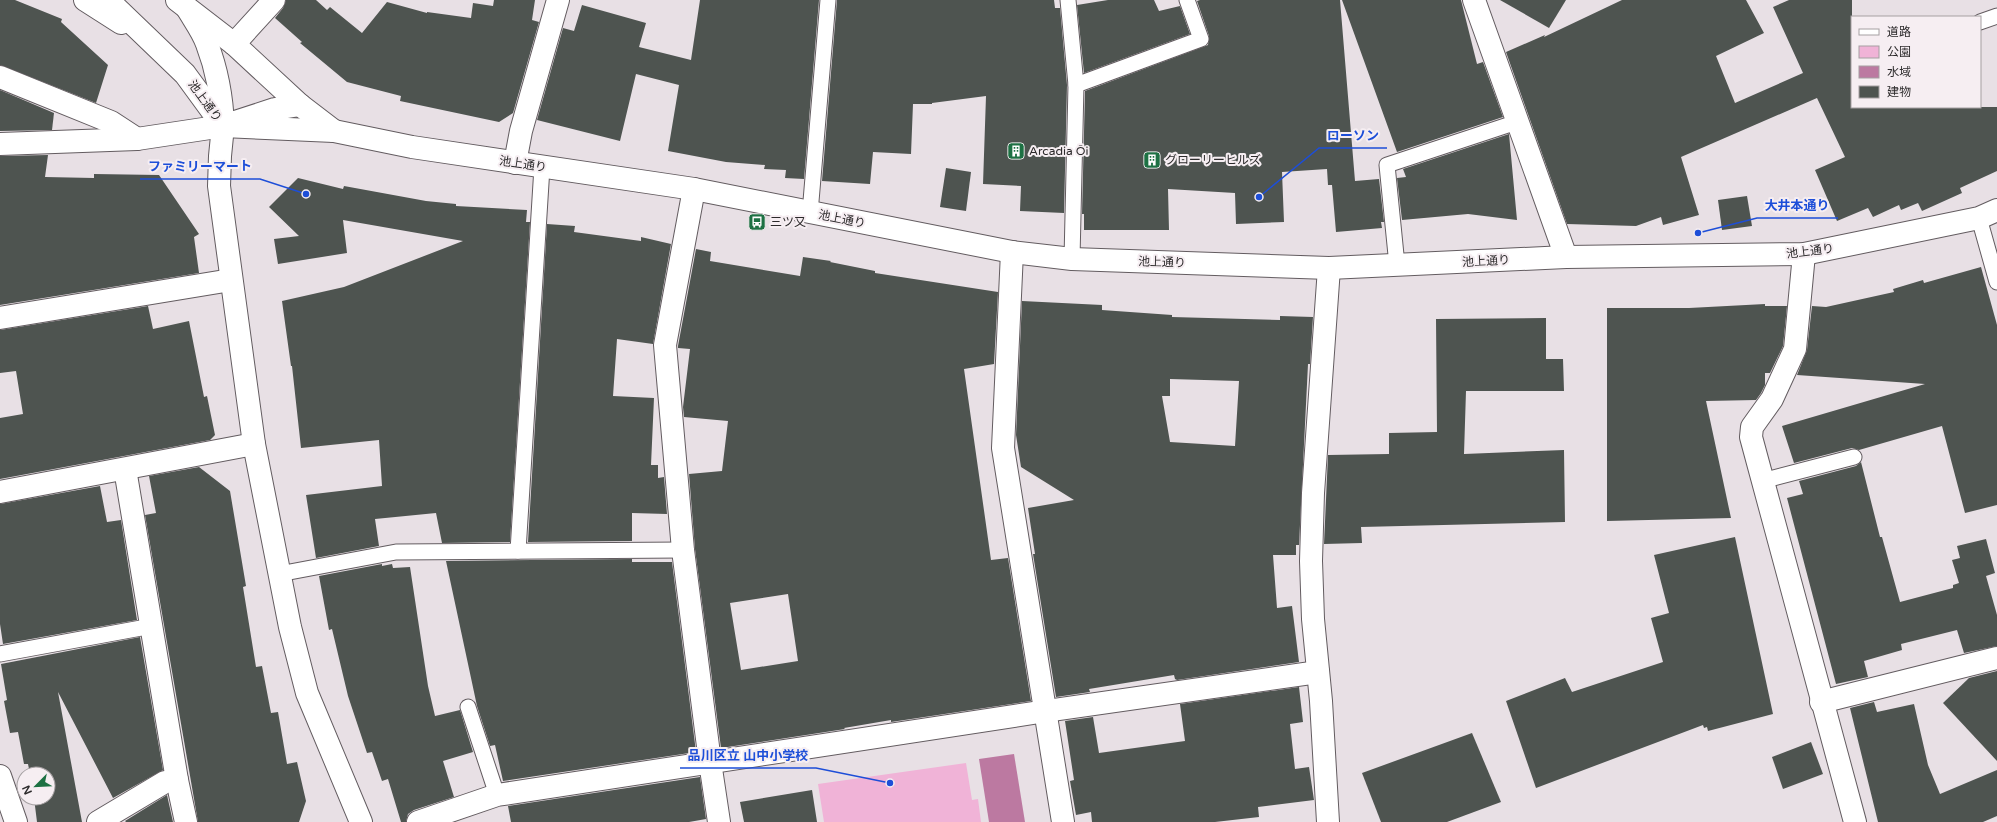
<svg xmlns="http://www.w3.org/2000/svg" width="1997" height="822" font-family="'Varela Round','Noto Sans JP',sans-serif">
  <style>
    .green { fill: #f0b3d7 }
    .water { fill: #bc79a1 }
    .building { fill: #4e5450; fill-rule: evenodd }
    .lines { fill: none; stroke-linecap: round; stroke-linejoin: round }
    .lane-casing { stroke: #635c60; stroke-width: 17 }
    .street-casing { stroke: #635c60; stroke-width: 24 }
    .secondary-casing { stroke: #635c60; stroke-width: 24 }
    .lane { stroke: #fff; stroke-width: 15 }
    .street { stroke: #fff; stroke-width: 22 }
    .secondary { stroke: #fff; stroke-width: 22 }
    .labels { text-anchor: middle; dominant-baseline: central; stroke-width: 4; stroke-linejoin: round; paint-order: stroke }
    .street-label { font-size: 12px; fill: #2c2a2b; stroke: #f6eef2 }
    .poi-label { font-size: 12px; fill: #2c2a2b; stroke: #f6eef2; text-anchor: start }
    .leader { fill: none; stroke: #1d4ed8; stroke-width: 1.5 }
    .callout-dot { fill: #1d4ed8; stroke: #f6eef2; stroke-width: 1.5 }
    .callout-label { font-size: 13px; text-anchor: middle; font-weight: bold; fill: #1d4ed8; stroke: #f6eef2; stroke-width: 4; stroke-linejoin: round; paint-order: stroke }
  </style>
  <rect width="100%" height="100%" fill="#e8e0e5"/>
  <path class="green" d="M966,763l6,37 6,-1 3,23h-157l-6,-38z"/>
  <path class="water" d="M1014,754l11,68h-36l-10,-63z"/>
  <g class="building">
    <path d="M0,0h15l47,19 -1,3 47,43 -12,38 -96,-38z"/>
    <path d="M286,0h30l11,10 3,-3 32,26 25,-31 40,11v-1l44,6 2,-15 20,3 1,-6h41l-3,20 7,2 -26,91 -14,9 -99,-21 1,-5 -54,-14 -47,-39 2,-1 -27,-24 8,-10z"/>
    <path d="M700,0h119l-15,179 -19,-1 1,-8 -22,-1 1,-4 -39,-3 -58,-11 11,-66 -43,-11 -16,67 -83,-21 26,-92 11,3 8,-26 64,18 -7,24 52,13z"/>
    <path d="M837,0h217l1,8h5l7,77 -3,128 -44,-2 1,-25 -38,-2 3,-88 -54,7v1h-19l-2,50 -38,-2 -3,32 -48,-3z"/>
    <path d="M1108,0h46l5,11 21,-5 10,28 -106,39 -7,-68z"/>
    <path d="M1200,0h140l15,181 24,-2 5,43h-3l1,6 -46,4 -4,-47h-4l-1,-16 -45,3 2,50 -48,2 -1,-31 -67,-4 1,41h-85v-16h-2l3,-123 123,-46 1,-9 -12,-35z"/>
    <path d="M1342,0h119l16,64 6,-2 20,55 -106,35z"/>
    <path d="M1500,0h66l-17,28z"/>
    <path d="M1622,0h124l18,33 -48,23 19,47 68,-30 -30,-66 16,-7h63v107h145v64l-37,17 2,5 -40,18 -4,-8 -17,7 -2,-5 -26,12 -5,-9 -31,13 -22,-51 30,-13 -28,-59 -136,59 18,58 -36,10 -2,-8 -25,9 -69,-2 -61,-172 39,-17 -1,2z"/>
    <path d="M0,90l54,23 -2,17 -52,1z"/>
    <path d="M1509,134l8,86 -49,-6 -66,6 -5,-42 9,-1 -3,-8z"/>
    <path d="M48,155l-3,22 49,1v-4l65,1 40,59 -5,3 5,36 -199,32v-149z"/>
    <path d="M946,168l25,4 -5,39 -26,-4z"/>
    <path d="M298,178l45,11 1,-3 82,15 30,3v2l71,4 -1,12h4l-20,320 -68,1 -6,-30 -61,6 4,27 -63,12 -10,-63 76,-9 -3,-46 -78,8 -9,-82h-1l-9,-65 62,-14 119,-46 -120,-21 4,33 -69,11 -4,-25 25,-3 -30,-29z"/>
    <path d="M1747,196l5,30 -30,4 -4,-30z"/>
    <path d="M547,224l28,2 -1,6 67,9v-4l30,7 -18,100 -36,-5 -4,57 41,2 -3,67h7v13l6,-1 3,37 -35,-1v28l-104,1z"/>
    <path d="M696,249l15,3 -1,9 90,15 3,-19 28,4 -1,1 45,9v2l123,19 -4,72 -30,5 27,191 17,-2 23,143 -140,21v-2l-47,8 1,1 -124,19 -26,-199 -6,-75 33,-3 6,-50 -44,-4 -1,-10 7,-58 -12,-1v-2zM788,594l10,67 -57,9 -11,-67z"/>
    <path d="M1981,267l16,58v180l-32,8 -23,-87 -83,24 -7,-2 -58,15 -12,-37 143,-42 -128,-9 10,-25 5,-44 14,1 68,-15 -1,-3 30,-9 1,3z"/>
    <path d="M1022,301l80,4v5l70,5v2l108,3v-4l33,1 -3,47h-2l-9,181h-3v10h-23l4,53 15,-2 7,56 -122,18 -2,-1 -1,-4 -85,14 1,3 -34,5 -23,-143h2l-7,-46 46,-8 -53,-33 -5,-32zM1170,379l69,2 -4,65 -65,-4 -8,-46h8z"/>
    <path d="M1765,304v2h22l-4,40 -13,27h-5v12l-4,8 -5,7 -50,1 25,117 -124,3v-213h82z"/>
    <path d="M148,306l5,23 36,-8 15,76 3,-1 8,39 -5,5 -210,39v-61l23,-4 -7,-43 -16,2v-43z"/>
    <path d="M1546,318v41h17l1,32h-98l-2,63 100,-4 1,72 -204,5 1,16 -38,1 4,-89 61,-1v-21l48,-1 -1,-113z"/>
    <path d="M1861,462l19,75h2l18,65 53,-14v-3l6,-2 -7,-23 8,-2 -3,-12 29,-7 9,34 -9,3 11,39v31l-33,7 -7,-23 -56,14 1,6 -38,11 4,16 -32,7 -49,-186 16,-4 -4,-13 57,-15z"/>
    <path d="M199,467l31,24 16,95 -3,1 13,80 6,-1 9,47 7,-1 9,52 10,-2 9,39 -7,21h-101l-53,-307 11,-2 -7,-37z"/>
    <path d="M100,486l7,36 14,-2 16,100 -134,24 -3,-20v-120z"/>
    <path d="M1735,537l38,177 -65,17 -1,-4 -3,1 -1,-3 -167,63 -30,-87 59,-23 7,14 91,-30 -12,-44 18,-5 -15,-58z"/>
    <path d="M632,559v3h40l24,190 -193,29 -8,-36 -5,1 -13,-40 -31,-145z"/>
    <path d="M382,564v2l10,-2 1,4 17,-1 18,119 7,30 25,-6 13,42 -30,9 11,36 -40,13 -6,4 -2,8h-5l-13,-43 -6,2 -10,-29 -5,1 -19,-57 -16,-67 -3,1 -10,-54z"/>
    <path d="M140,637l23,133 -50,28 -55,-106 24,130h-45l-3,-24h14v-24h-18l-2,-10h-4l-6,-32 -8,1 -6,-32 3,-1 -6,-36z"/>
    <path d="M1997,671v90l-54,-58 26,-25z"/>
    <path d="M1299,687l4,35 -13,2 5,45 14,-2 5,33 -56,7 1,10 -44,5h-123l-1,-10 -15,3 -6,-34 4,-1 -9,-59 28,-4 6,36 86,-12 -5,-37z"/>
    <path d="M1874,702l3,10 37,-8 14,61 12,29 57,-24v46l-14,6h-105l-28,-114z"/>
    <path d="M1472,733l29,69 -54,20h-66l-19,-49z"/>
    <path d="M1811,742l12,32 -40,15 -11,-32z"/>
    <path d="M700,777l6,42 -17,3h-178l-3,-16z"/>
    <path d="M812,790l5,32h-73l-4,-20z"/>
    <path d="M167,795l6,27h-47l-1,-1z"/>
  </g>
  <g class="lines">
    <defs>
      <g id="lane">
        <path d="M1068,0l8,85"/>
        <path d="M1980,22l17,-6"/>
        <path d="M810,213l18,-213"/>
        <path d="M1979,218l18,64"/>
        <path d="M1072,259l4,-174 125,-46 -14,-39"/>
        <path d="M1397,265l-10,-100 130,-43"/>
        <path d="M1762,481l92,-24"/>
        <path d="M518,551l24,-384"/>
        <path d="M279,574l117,-22 287,-2"/>
        <path d="M0,654l152,-28"/>
        <path d="M468,707l29,88"/>
      </g>
      <g id="street">
        <path d="M1474,0l92,257"/>
        <path d="M187,8c7,12 16,24 20,36 10,26 15,54 16,82l52,-17 25,-4"/>
        <path d="M234,44l40,-44"/>
        <path d="M0,77l111,45 26,17"/>
        <path d="M515,163l6,-32 37,-131"/>
        <path d="M694,189l-29,156 18,205 27,212 9,60"/>
        <path d="M1012,252l-9,196 60,374"/>
        <path d="M1804,254l-9,95 -23,50 -20,28 -1,10 104,385"/>
        <path d="M0,318l231,-38"/>
        <path d="M125,469l52,311 9,42"/>
        <path d="M0,492l254,-48"/>
        <path d="M1821,702l176,-44"/>
        <path d="M0,776l16,46"/>
        <path d="M98,822l67,-40 12,-2"/>
        <path d="M418,822l79,-27 549,-84 272,-39"/>
        <path d="M1328,822l-7,-121 -8,-82 -2,-58 2,-68 16,-225"/>
      </g>
      <g id="secondary">
        <path d="M85,0l36,23"/>
        <path d="M108,0l77,74 38,52"/>
        <path d="M177,0l57,44 66,61 34,26"/>
        <path d="M223,126l-3,30 -1,30 35,258 36,183 17,66 54,129"/>
        <path d="M0,144l137,-5 86,-13 111,5 78,16 282,42 318,63 60,7 257,9 237,-11 238,-3 175,-36 18,-8"/>
      </g>
    </defs>
    <use href="#lane" class="lane-casing"/>
    <use href="#street" class="street-casing"/>
    <use href="#secondary" class="secondary-casing"/>
    <use href="#lane" class="lane"/>
    <use href="#street" class="street"/>
    <use href="#secondary" class="secondary"/>
  </g>
  <defs>
    <symbol id="building-square" viewBox="-11 -11 22 22"><rect x="-9" y="-9" width="18" height="18" rx="4" fill="#1d7143" stroke="#f6eef2"/><path d="M-4-6H4V6H1V3H-1V6H-4ZM-2.5-4.3h1.7v1.8h-1.7ZM.8-4.3h1.7v1.8H.8ZM-2.5-1h1.7V.8h-1.7ZM.8-1h1.7V.8H.8Z" fill="#fff"/></symbol>
    <symbol id="bus-square" viewBox="-11 -11 22 22"><rect x="-9" y="-9" width="18" height="18" rx="4" fill="#1d7143" stroke="#f6eef2"/><path d="M-5-6H5V4H4V6H2V4H-2V6H-4V4H-5ZM-3.5-4V0h7V-4ZM-3.5 1.2v1.5H-2V1.2ZM2 1.2v1.5H3.5V1.2Z" fill="#fff"/></symbol>
  </defs>
  <g fill-rule="evenodd">
    <use href="#building-square" x="1006" y="141" width="20" height="20"/>
    <use href="#building-square" x="1142" y="150" width="20" height="20"/>
    <use href="#bus-square" x="747" y="212" width="20" height="20"/>
  </g>
  <g class="labels">
    <g class="street-label">
      <text transform="translate(205 101) rotate(54)">池上通り</text>
      <text transform="translate(523 164) rotate(8)">池上通り</text>
      <text transform="translate(842 219) rotate(11)">池上通り</text>
      <text transform="translate(1810 251) rotate(-7)">池上通り</text>
      <text transform="translate(1486 261) rotate(-3)">池上通り</text>
      <text transform="translate(1162 262) rotate(2)">池上通り</text>
    </g>
    <g class="poi-label">
      <text x="1029" y="151">Arcadia Ōi</text>
      <text x="1165" y="160">グローリーヒルズ</text>
      <text x="770" y="222">三ツ又</text>
    </g>
  </g>
  <path class="leader" d="M1259 197L1319 148H1387M306 194L260 179H140M1698 233L1757 218H1838M890 783L816 768H680"/>
  <g class="callout-dot">
    <circle cx="1259" cy="197" r="4"/>
    <circle cx="306" cy="194" r="4"/>
    <circle cx="1698" cy="233" r="4"/>
    <circle cx="890" cy="783" r="4"/>
  </g>
  <g class="callout-label">
    <text x="1353" y="140">ローソン</text>
    <text x="200" y="171">ファミリーマート</text>
    <text x="1797" y="210">大井本通り</text>
    <text x="748" y="760">品川区立 山中小学校</text>
  </g>
  <rect x="1851" y="16" width="130" height="92" fill="#f6eef2" stroke="#a5a0a2"/>
  <rect x="1859" y="29" width="20" height="6" fill="#ffffff" stroke="#a5a0a2"/>
  <text x="1887" y="36" font-size="12" fill="#2c2a2b">道路</text>
  <rect x="1859" y="46" width="20" height="12" fill="#f0b3d7" stroke="#a5a0a2"/>
  <text x="1887" y="56" font-size="12" fill="#2c2a2b">公園</text>
  <rect x="1859" y="66" width="20" height="12" fill="#bc79a1" stroke="#a5a0a2"/>
  <text x="1887" y="76" font-size="12" fill="#2c2a2b">水域</text>
  <rect x="1859" y="86" width="20" height="12" fill="#4e5450" stroke="#a5a0a2"/>
  <text x="1887" y="96" font-size="12" fill="#2c2a2b">建物</text>
  <g transform="translate(36 786) rotate(246)"><circle r="19" fill="#f6eef2" stroke="#a5a0a2"/>
  <path d="M0-3L7 15L0 10L-7 15Z" fill="#1d7143"/>
  <text y="-6" font-size="11" font-weight="bold" text-anchor="middle" fill="#2c2a2b">N</text>
  </g>
</svg>
